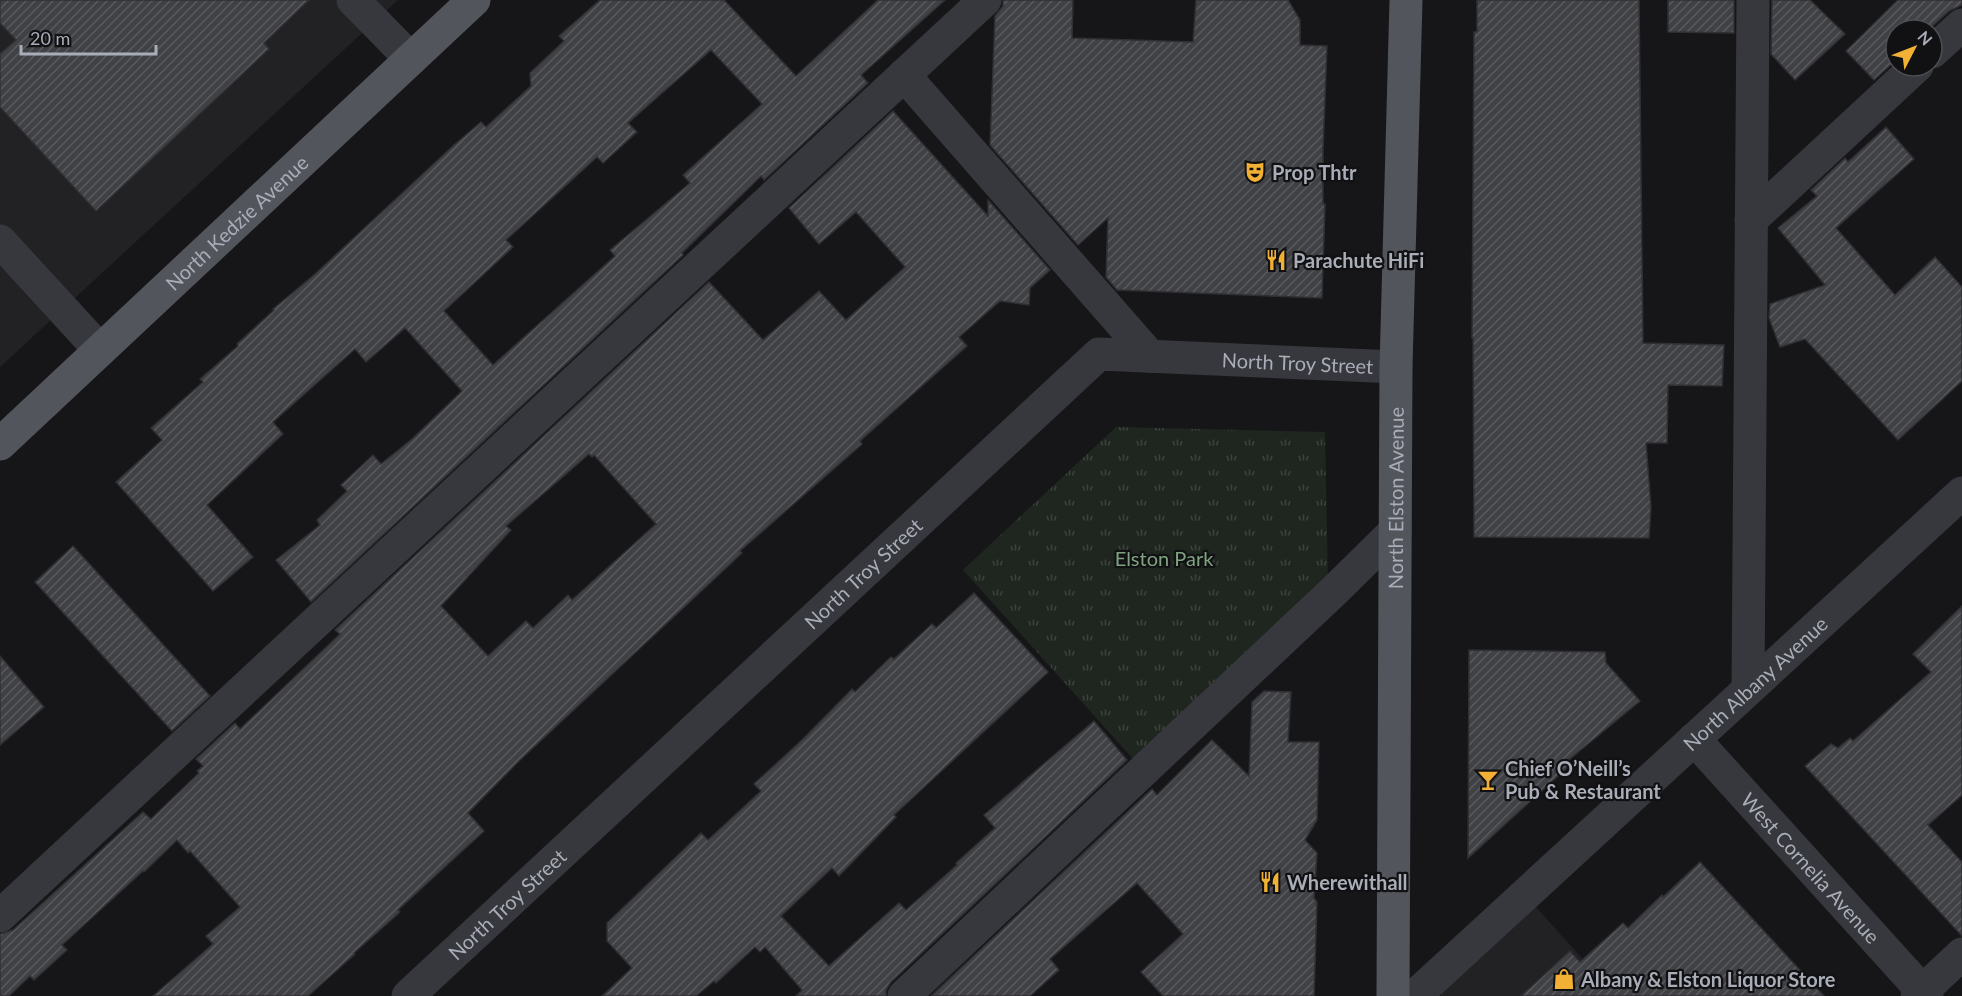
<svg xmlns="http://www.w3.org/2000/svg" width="1962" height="996" font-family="Lato,sans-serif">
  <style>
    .built { fill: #222225 }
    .park { fill: url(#park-tufts) }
    .building { fill: url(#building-hatch); stroke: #303034; stroke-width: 1.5; fill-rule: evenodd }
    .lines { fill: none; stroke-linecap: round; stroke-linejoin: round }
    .minor { stroke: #37383d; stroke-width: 33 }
    .major { stroke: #53555c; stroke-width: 33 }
    .labels { text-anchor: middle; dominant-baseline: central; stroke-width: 4.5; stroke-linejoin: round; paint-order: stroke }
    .poi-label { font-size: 20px; font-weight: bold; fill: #a8adb8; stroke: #111113; text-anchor: start }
    .street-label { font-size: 20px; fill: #a8adb8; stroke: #111113 }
    .park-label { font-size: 20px; fill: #7fa381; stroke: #111113 }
  </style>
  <defs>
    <pattern id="park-tufts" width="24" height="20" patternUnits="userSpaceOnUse" patternTransform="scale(1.5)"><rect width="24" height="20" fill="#1e261f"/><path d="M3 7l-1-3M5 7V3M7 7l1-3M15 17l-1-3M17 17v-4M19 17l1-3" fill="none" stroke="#3c433d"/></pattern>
    <pattern id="building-hatch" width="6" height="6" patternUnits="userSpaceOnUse" patternTransform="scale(1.5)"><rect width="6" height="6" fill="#404145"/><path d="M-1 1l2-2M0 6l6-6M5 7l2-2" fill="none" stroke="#595a5e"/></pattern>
  </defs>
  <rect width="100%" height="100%" fill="#161618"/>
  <g class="built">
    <path d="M0,0h398l-398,367z"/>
    <path d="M1527,897l89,99h-175v-17z"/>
  </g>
  <path class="park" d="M1116,427l209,5 3,151 -193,178 -172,-191z"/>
  <g class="building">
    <path d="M0,0h309l-45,43 5,6 -173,162 -96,-104v-53l16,-14 -16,-17z"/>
    <path d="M600,0h124l72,76 82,-76h67l-84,75 7,8 -104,97 -3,-4 -79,77 1,2 -372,347 -35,-42 44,-35 -3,-5 30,-29 -6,-6 32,-30 8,9 31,-25 50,-48 -57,-63 -39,34 -11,-13 -82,73 10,12 -76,71 46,52 -40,34 -97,-109 46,-42 -11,-12 52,-46 -3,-3 38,-33 -1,-2 37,-34 -1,-1 41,-34 140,-130 27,-23 5,5 45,-41 -1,-13 34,-32 -5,-5zM711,50l51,54 -79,71 7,8 -80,67 5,6 -122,109 -49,-54 69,-64 -7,-7 91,-83 6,6 34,-31 -9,-9z"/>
    <path d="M1003,0h70l-1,38 121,4 3,-42h92l12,20v25l27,1 -4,104v54h2l-3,94 -205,-8 -11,-13 2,-59 -30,27 -88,-100 5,-129 8,-10z"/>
    <path d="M1477,0h162l4,343 81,2 -2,41 -54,-1 -1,58h-21l5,64 -2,31 -175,-1 -1,-199h-1l2,-306h3z"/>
    <path d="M1668,0h66v33l-66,-1z"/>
    <path d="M1772,0h38l35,34 -50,46 -24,-26z"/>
    <path d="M1898,0h64v5l-13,6 -21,19h-32v30l-22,20 -28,-29z"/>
    <path d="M893,111l95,105v-16l62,70 -20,18 -1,17 -29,-4 -41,36 8,9 -107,95 2,3 -122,107 2,2 -32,30 -191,178 -51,52 16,18 -86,79 2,2 -46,41 1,1 -47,42h-155l60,-52 -7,-8 34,-29 -50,-56 -2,2 -11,-13 -33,32 -1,-1 -81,74 5,5 -33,30 -4,-4 -21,20h-9v-62l13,-4 130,-118 8,7 48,-46 -2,-2 6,-5 -7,-7 39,-36 5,6 100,-95 -5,-4 374,-348 54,58 56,-49 27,29 59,-53 -49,-55 -37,32 -30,-36zM589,454l3,3 2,-2 62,69 -84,76 -4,-5 -35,33 -7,-7 -38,35 -47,-50 70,-76 -5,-4z"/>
    <path d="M1886,127l28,32 -78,69 59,67 40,-38 27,30v94l-64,59 -93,-101 -25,8 -11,-29 1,-14 55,-19 -47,-57 39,-32 -6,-6 34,-32 3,4z"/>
    <path d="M73,546l137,150 -38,35 -137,-149z"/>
    <path d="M974,593l74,79 -154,143 2,2 -57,59 -7,-8 -51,48 48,50 70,-63 7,7 51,-45 -1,-2 39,-35 -11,-13 110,-94 33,39 -236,222 -5,8v6h-90l6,-6 -37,-43 -5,5 -5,-5 -39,36 -2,-2 -18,15h-94l30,-28 -25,-27v-18l94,-90 7,7 53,-49 -7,-7 49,-45 49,-50 3,3 36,-35 3,2 38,-35 4,4z"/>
    <path d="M1962,606v189l-34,30 34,37v74l-157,-170 26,-22 7,4 12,-10 3,3 78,-69 -18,-18z"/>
    <path d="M1469,650l136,2 1,11 34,38 -75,62 5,2 -102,93z"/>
    <path d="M0,656l44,51 -44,38z"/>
    <path d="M1264,691l27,1 -3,50h31l-2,78 -12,20 12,13 -3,45 3,4 -3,94h-151l-22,-24 42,-38 -46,-51 -87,76 9,11 -29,26h-99l221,-207 5,6 55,-55 37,36 3,-74z"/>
    <path d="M1700,862l124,134h-303l49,-45 10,11 43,-39 5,5 34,-33 1,2z"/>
  </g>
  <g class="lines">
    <g class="minor">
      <path d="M353,0l58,59"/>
      <path d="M1932,52l30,-27"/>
      <path d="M904,75l246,281"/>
      <path d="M1751,220l166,-154"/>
      <path d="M0,241l100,109"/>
      <path d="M1748,689l5,-689"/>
      <path id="s1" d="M1694,739l233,257"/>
      <path d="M0,916l985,-916"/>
      <path id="s2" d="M408,996l691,-642 297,13"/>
      <path d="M904,996l430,-405 61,-60"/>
      <path id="s3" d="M1415,996l547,-503"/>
      <path d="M1917,996l45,-42"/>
    </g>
    <g class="major">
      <path id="s4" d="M0,444l474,-444"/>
      <path id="s5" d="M1393,996l3,-629 10,-367"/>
    </g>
  </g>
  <defs>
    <symbol id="theatre-bare" viewBox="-9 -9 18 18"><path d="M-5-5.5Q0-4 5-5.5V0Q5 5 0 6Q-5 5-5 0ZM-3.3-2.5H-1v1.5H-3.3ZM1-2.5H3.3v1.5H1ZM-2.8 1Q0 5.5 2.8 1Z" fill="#f2b134" stroke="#111113" stroke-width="2.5" paint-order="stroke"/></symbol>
    <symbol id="restaurant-bare" viewBox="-9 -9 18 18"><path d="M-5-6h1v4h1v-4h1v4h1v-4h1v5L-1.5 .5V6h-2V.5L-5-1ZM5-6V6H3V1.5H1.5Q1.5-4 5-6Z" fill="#f2b134" stroke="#111113" stroke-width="2.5" paint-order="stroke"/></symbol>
    <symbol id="bar-bare" viewBox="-9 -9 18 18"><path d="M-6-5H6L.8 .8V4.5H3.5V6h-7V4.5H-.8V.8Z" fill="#f2b134" stroke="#111113" stroke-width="2.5" paint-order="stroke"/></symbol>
    <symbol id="shop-bare" viewBox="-9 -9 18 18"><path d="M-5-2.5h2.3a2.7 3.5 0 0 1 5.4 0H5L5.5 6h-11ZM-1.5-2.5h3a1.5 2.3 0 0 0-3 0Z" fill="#f2b134" stroke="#111113" stroke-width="2.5" paint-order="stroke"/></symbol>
  </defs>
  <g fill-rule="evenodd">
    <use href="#theatre-bare" x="1240" y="157" width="30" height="30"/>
    <use href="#restaurant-bare" x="1261" y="245" width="30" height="30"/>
    <use href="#bar-bare" x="1473" y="765" width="30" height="30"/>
    <use href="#restaurant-bare" x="1255" y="867" width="30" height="30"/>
    <use href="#shop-bare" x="1549" y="964" width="30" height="30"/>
  </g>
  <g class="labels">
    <g class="poi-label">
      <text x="1272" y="172">Prop Thtr</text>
      <text x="1293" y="260">Parachute HiFi</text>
      <text x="1505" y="768">Chief O’Neill’s<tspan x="1505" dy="23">Pub &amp; Restaurant</tspan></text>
      <text x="1287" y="882">Wherewithall</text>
      <text x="1581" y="979">Albany &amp; Elston Liquor Store</text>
    </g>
    <g class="street-label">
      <text stroke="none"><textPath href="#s4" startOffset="324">North Kedzie Avenue</textPath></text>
      <text stroke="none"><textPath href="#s2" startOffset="1142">North Troy Street</textPath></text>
      <text stroke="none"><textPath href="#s5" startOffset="498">North Elston Avenue</textPath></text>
      <text stroke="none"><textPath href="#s2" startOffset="621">North Troy Street</textPath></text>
      <text stroke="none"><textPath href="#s3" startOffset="462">North Albany Avenue</textPath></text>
      <text stroke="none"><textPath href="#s1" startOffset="174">West Cornelia Avenue</textPath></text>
      <text stroke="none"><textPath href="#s2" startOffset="135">North Troy Street</textPath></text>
    </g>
    <g class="park-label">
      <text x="1164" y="558">Elston Park</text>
    </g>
  </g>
  <g transform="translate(1914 48) rotate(48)"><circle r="28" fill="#111113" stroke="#4d4f55" stroke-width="1.5"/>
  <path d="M0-4.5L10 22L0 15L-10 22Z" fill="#f2b134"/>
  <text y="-9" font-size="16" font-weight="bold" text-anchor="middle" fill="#a8adb8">N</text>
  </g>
  <path d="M21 45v9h135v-9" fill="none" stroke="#a8adb8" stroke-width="3"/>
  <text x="30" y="45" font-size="18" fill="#a8adb8" stroke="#111113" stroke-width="4.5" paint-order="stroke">20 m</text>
</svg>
